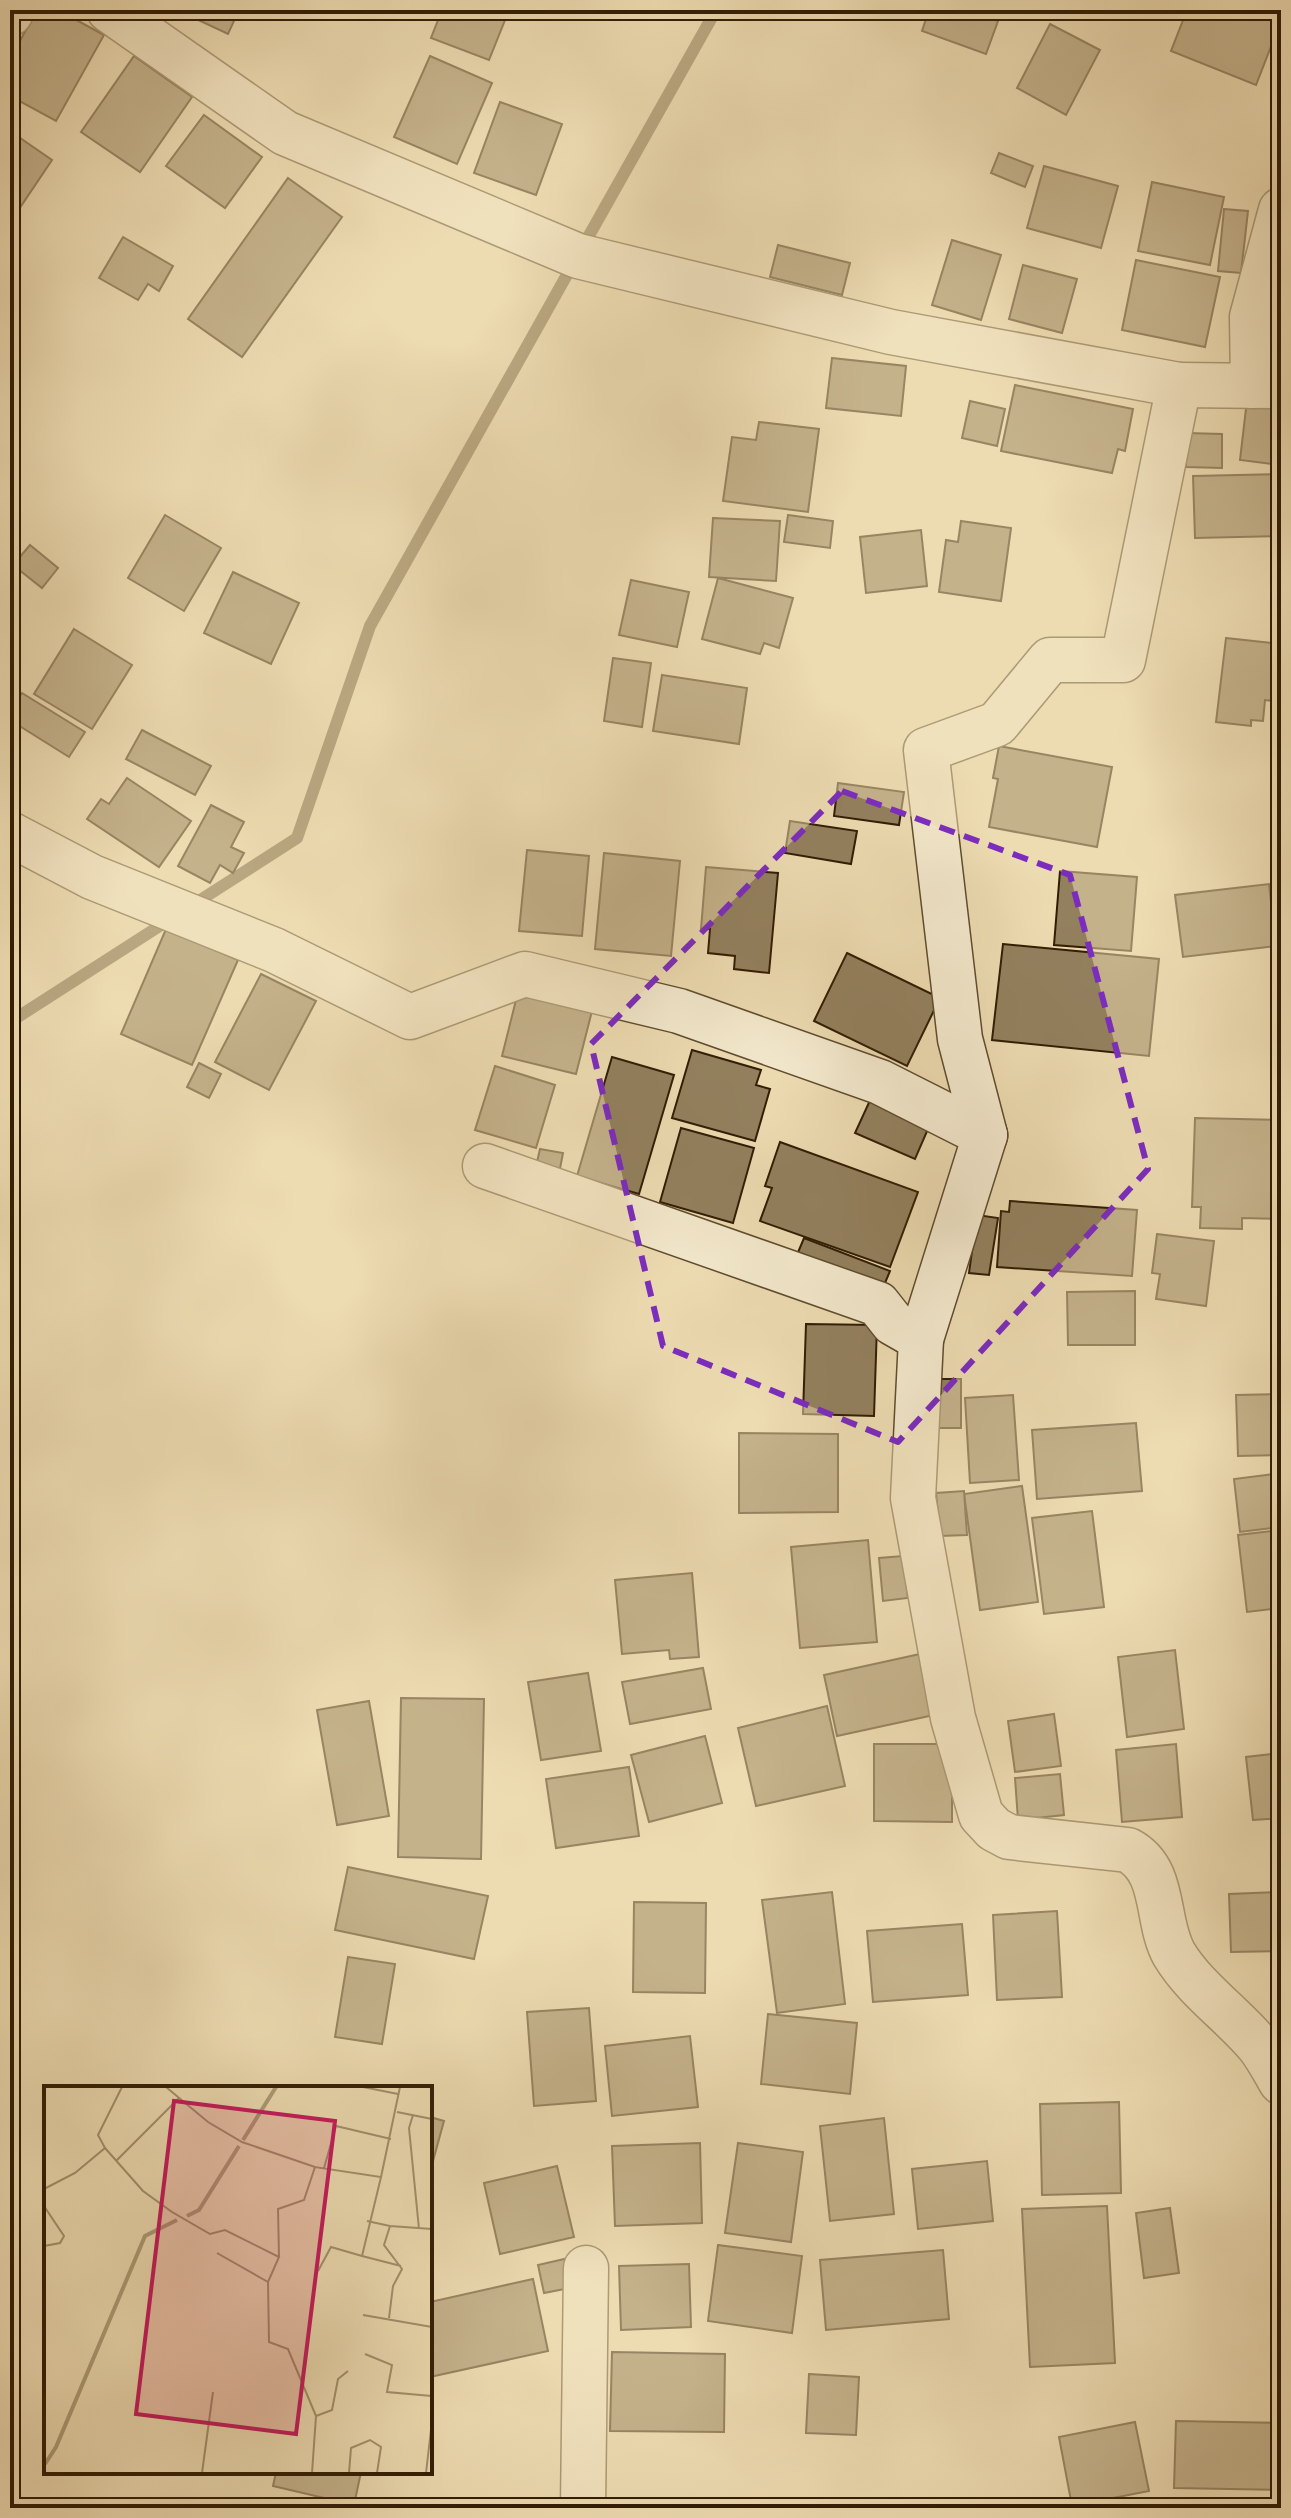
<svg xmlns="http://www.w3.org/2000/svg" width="1291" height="2518" font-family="'EB Garamond',serif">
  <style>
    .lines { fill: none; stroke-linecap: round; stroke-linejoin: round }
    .stream { stroke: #7b6848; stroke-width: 12 }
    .building { fill: #93805e; stroke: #311d04; stroke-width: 2 }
    .minor-casing { stroke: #604c2f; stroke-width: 47 }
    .minor { stroke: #f3e8cc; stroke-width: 44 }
    .marked { fill: none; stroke: #7b2cbf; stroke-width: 6; stroke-dasharray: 16 10; stroke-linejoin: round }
    .inset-river { fill: none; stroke: #ad9a76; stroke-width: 4 }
    .inset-road { fill: none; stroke: #a28f6c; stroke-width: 2 }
    .view { fill: #c2185b; fill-opacity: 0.15; stroke: #c2185b; stroke-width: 4 }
    .inset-edge { fill: none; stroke: #311d04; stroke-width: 4 }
  </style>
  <rect width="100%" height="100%" fill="#eddbb1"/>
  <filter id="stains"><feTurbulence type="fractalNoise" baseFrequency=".0025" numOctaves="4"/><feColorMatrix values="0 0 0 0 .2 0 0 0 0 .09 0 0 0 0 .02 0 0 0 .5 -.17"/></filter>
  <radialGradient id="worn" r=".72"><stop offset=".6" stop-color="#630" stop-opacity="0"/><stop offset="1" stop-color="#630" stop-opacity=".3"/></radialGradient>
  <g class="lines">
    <g class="stream">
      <path d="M582,248l134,-238"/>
      <path d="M191,906l106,-68 73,-212 203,-362"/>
      <path d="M10,1022l162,-104"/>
    </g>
  </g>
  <g class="building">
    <path d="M37,10h21l46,25 -48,86 -46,-25v-37z"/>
    <path d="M177,10h62l-11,24z"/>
    <path d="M442,10h67l-20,50 -58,-22z"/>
    <path d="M929,10h38l31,11 -12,33 -64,-23z"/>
    <path d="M1187,10h66l28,11 -25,64 -85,-34z"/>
    <path d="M1050,24l50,26 -34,65 -49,-27z"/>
    <path d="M134,56l58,41 -52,75 -59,-40z"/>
    <path d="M430,56l62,27 -35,81 -63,-27z"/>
    <path d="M500,102l62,22 -26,71 -62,-22z"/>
    <path d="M204,115l58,42 -37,51 -59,-42z"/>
    <path d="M10,131l42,29 -39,58 -3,-2z"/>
    <path d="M999,153l34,13 -8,21 -34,-14z"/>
    <path d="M1044,166l74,20 -17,62 -74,-20z"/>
    <path d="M288,178l54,39 -100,140 -54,-38z"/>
    <path d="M1152,182l72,15 -14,68 -72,-14z"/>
    <path d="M1224,209l24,2 -7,62 -23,-2z"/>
    <path d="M123,237l50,29 -14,25 -11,-7 -10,16 -39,-22z"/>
    <path d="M952,240l49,15 -20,65 -49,-15z"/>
    <path d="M778,245l72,18 -8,32 -72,-18z"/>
    <path d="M1136,260l84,17 -15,70 -83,-17z"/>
    <path d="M1023,265l54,14 -15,54 -53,-14z"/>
    <path d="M832,358l74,8 -5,50 -75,-8z"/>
    <path d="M1015,385l118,24 -8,42 -7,-2 -6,24 -111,-22z"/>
    <path d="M1247,400l34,4v61l-41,-5z"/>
    <path d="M970,401l35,8 -8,37 -35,-8z"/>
    <path d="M759,422l60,7 -11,83 -85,-11 9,-64 24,3z"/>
    <path d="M1186,433l36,1v34l-36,-1z"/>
    <path d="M1281,474v62l-86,2 -2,-62z"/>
    <path d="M165,515l56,33 -37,63 -56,-33z"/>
    <path d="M788,515l45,6 -3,27 -46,-6z"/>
    <path d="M713,518l67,3 -4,60 -67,-4z"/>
    <path d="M961,521l50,7 -10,73 -62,-9 7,-52 12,2z"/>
    <path d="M921,530l6,56 -61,7 -6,-56z"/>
    <path d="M30,545l28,23 -16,20 -29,-23z"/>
    <path d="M233,572l66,31 -28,61 -67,-31z"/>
    <path d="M718,578l75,20 -14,50 -15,-5 -4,11 -58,-15z"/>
    <path d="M631,580l58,12 -12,55 -58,-12z"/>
    <path d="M74,629l58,36 -40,64 -58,-35z"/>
    <path d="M1226,638l55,6v58l-16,-2 -2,21 -12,-1v6l-35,-4z"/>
    <path d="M613,658l38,5 -9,64 -38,-6z"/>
    <path d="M662,675l85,13 -8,56 -86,-13z"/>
    <path d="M22,693l63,39 -16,25 -59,-37v-9z"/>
    <path d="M142,730l69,36 -16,29 -69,-36z"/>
    <path d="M999,746l113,21 -15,80 -108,-20 9,-48 -5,-1z"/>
    <path d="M127,778l64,43 -32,46 -72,-48 14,-20 8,5z"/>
    <path d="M838,783l66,9 -5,33 -65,-9z"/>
    <path d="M211,805l33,17 -13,25 13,6 -11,20 -13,-8 -10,18 -32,-17z"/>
    <path d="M790,821l67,10 -6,33 -66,-11z"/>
    <path d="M527,850l62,6 -7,80 -63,-5z"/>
    <path d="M604,853l76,8 -9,95 -76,-7z"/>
    <path d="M706,867l72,6 -9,100 -35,-4 1,-13 -27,-3 2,-24h-9z"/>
    <path d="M1060,871l77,6 -6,74 -77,-6z"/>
    <path d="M1269,884l7,62 -93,11 -8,-62z"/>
    <path d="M166,929l72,31 -46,105 -71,-31z"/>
    <path d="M1003,944l156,15 -10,97 -157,-16z"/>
    <path d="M847,953l93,45 -33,68 -93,-45z"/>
    <path d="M261,974l55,27 -47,89 -54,-28z"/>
    <path d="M519,988l74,19 -17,67 -74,-18z"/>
    <path d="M692,1050l69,20 -5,15 14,4 -15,52 -83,-23z"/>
    <path d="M612,1057l62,18 -35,119 -62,-18z"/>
    <path d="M199,1063l22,11 -12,24 -22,-11z"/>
    <path d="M495,1066l60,19 -19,63 -61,-18z"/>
    <path d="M872,1096l59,26 -16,37 -60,-26z"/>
    <path d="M1195,1118l86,2v99l-39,-1v11l-42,-1 1,-21h-9z"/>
    <path d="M681,1128l73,20 -21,75 -73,-21z"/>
    <path d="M780,1142l138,50 -28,75 -130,-46 12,-33 -7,-2z"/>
    <path d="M540,1149l23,4 -5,26 -24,-4z"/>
    <path d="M1010,1201l127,9 -5,66 -135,-9 4,-56 8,1z"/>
    <path d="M977,1215l21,3 -9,57 -20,-2z"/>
    <path d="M1157,1234l57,7 -8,65 -50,-7 4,-25 -8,-1z"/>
    <path d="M804,1238l86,33 -10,24 -86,-33z"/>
    <path d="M1135,1291v54h-67l-1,-53z"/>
    <path d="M806,1324l71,1 -3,91 -71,-2z"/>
    <path d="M938,1379h23v49h-24z"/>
    <path d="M1278,1394l2,61 -42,1 -2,-61z"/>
    <path d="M1013,1395l6,85 -49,3 -5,-85z"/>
    <path d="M1136,1423l6,68 -105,8 -5,-69z"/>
    <path d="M739,1433l99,1v78l-99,1z"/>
    <path d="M1281,1473v54l-41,5 -6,-53z"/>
    <path d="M1022,1486l16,116 -58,8 -16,-116z"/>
    <path d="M964,1491l3,44 -27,1 -4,-43z"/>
    <path d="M1092,1511l12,96 -60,7 -12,-96z"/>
    <path d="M1273,1531l8,77 -34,4 -9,-77z"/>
    <path d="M868,1540l9,102 -77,6 -9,-101z"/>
    <path d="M903,1556l5,42 -25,3 -4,-43z"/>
    <path d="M692,1573l7,84 -29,2 -1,-9 -47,4 -7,-74z"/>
    <path d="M1175,1650l9,79 -57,8 -9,-80z"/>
    <path d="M920,1654l14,61 -97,21 -13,-61z"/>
    <path d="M703,1668l8,41 -81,15 -8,-42z"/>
    <path d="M588,1673l13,78 -60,9 -13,-78z"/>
    <path d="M401,1698l83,1 -3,160 -83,-2z"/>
    <path d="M369,1701l20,115 -52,9 -20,-115z"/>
    <path d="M827,1706l18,80 -89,20 -18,-78z"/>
    <path d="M1054,1714l7,52 -46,6 -7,-51z"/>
    <path d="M705,1736l17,67 -73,19 -18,-67z"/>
    <path d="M874,1744h78v78l-78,-1z"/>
    <path d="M1176,1744l6,73 -60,5 -6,-72z"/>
    <path d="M1281,1753v65l-28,2 -7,-63z"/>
    <path d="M629,1767l10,69 -83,12 -10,-69z"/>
    <path d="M1060,1774l4,41 -46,5 -3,-42z"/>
    <path d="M348,1867l140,29 -14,63 -139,-29z"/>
    <path d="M832,1892l13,112 -68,9 -15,-113z"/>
    <path d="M1281,1892v59l-50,1 -2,-58z"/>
    <path d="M634,1902l72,1 -1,90 -72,-1z"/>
    <path d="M1057,1911l5,86 -65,3 -4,-85z"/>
    <path d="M962,1924l6,71 -95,7 -6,-71z"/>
    <path d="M348,1957l47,7 -13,80 -47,-7z"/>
    <path d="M589,2008l7,93 -62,5 -7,-94z"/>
    <path d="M768,2014l89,9 -7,71 -89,-10z"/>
    <path d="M690,2036l8,71 -86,9 -7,-70z"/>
    <path d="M1119,2102l2,91 -79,2 -2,-91z"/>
    <path d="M430,2117l14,4 -14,51z"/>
    <path d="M884,2118l10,96 -64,7 -10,-95z"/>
    <path d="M700,2143l2,80 -87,3 -3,-80z"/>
    <path d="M738,2143l65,9 -12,90 -66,-9z"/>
    <path d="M987,2161l6,60 -75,8 -6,-60z"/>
    <path d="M557,2166l17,71 -74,17 -16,-71z"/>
    <path d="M1107,2206l8,157 -85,4 -8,-158z"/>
    <path d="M1170,2208l9,65 -35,5 -8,-65z"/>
    <path d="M718,2245l84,11 -10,77 -84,-12z"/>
    <path d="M943,2250l6,69 -123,11 -6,-70z"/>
    <path d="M573,2257l7,29 -36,7 -6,-28z"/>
    <path d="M689,2264l2,63 -70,3 -2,-64z"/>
    <path d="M533,2279l15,72 -118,26v-75z"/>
    <path d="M612,2352l113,2 -1,78 -114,-1z"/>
    <path d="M809,2374l50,3 -3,58 -50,-2z"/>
    <path d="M1176,2421l105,2v67l-107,-2z"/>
    <path d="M1135,2422l14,69 -77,15 -13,-69z"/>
    <path d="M276,2472h85l-7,33 -81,-19z"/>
  </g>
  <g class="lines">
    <defs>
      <g id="minor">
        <path d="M109,10l176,123 293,123 313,76 288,53"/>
        <path d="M10,14l2,-4"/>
        <path d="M1253,386l-1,-69 29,-107"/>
        <path d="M10,834l82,43 182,73 136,67 115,-43 154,37 201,71 105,53 -64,204"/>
        <path d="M985,1135l-25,-96 -34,-289 71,-26 53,-64h73l56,-275 102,1"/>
        <path d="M485,1166l393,138 15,19 28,16 -8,159 40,220 28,97 13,14 15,8 119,13c39,21 27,70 46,104 21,35 58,60 84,91 9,11 16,25 23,37"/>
        <path d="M583,2508l3,-240"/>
      </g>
    </defs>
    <use href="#minor" class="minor-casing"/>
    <use href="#minor" class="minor"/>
  </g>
  <path d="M0 0H1291V2518H0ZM842,791l228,84 78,294 -250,273 -235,-96 -72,-302z" fill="#eddbb1" fill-opacity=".55" fill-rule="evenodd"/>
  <path class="marked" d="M842,791l228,84 78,294 -250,273 -235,-96 -72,-302z"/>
  <g transform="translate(44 2086)">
    <rect width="388" height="388" fill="#eddbb1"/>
    <path class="inset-river" d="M199,54l33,-53M143,130l12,-6 40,-64M1,378l11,-17 89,-211 32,-16"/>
    <path class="inset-road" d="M122,1l42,35 34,20 73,25M319,1l35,7M353,26l35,7M369,29l-4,13 10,101M61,62l38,43 29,21 38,22 15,-4 54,27 -11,25M72,75l63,-63M280,82l12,-42 55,13M337,91l19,-90M0,103l31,-16 30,-25 -7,-13 24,-48M0,120l20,30 -4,7 -16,3M323,135l23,5 -6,19 18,24 -9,17 -4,32M346,140l42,3M173,167l51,29 1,60 19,7 28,67 -4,57M235,171l-1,-48 26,-9 11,-33 66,10 -19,79 39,10M274,185l13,-24 31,9M319,229l69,12M321,268l27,11 -5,27 45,4M272,330l16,-6 6,-31 10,-8M158,387l11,-81M305,387l2,-25 19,-8 11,7 -4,26M382,387l6,-52"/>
    <path class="view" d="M130,15l161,20 -39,313 -160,-20z"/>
    <rect width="388" height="388" class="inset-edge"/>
  </g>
  <rect width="1291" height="2518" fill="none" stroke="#eddbb1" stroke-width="40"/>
  <rect x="12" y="12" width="1267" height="2494" fill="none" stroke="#311d04" stroke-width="4"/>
  <rect x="20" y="20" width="1251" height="2478" fill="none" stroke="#311d04" stroke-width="2"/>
  <rect width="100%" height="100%" filter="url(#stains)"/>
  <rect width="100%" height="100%" fill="url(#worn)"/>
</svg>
